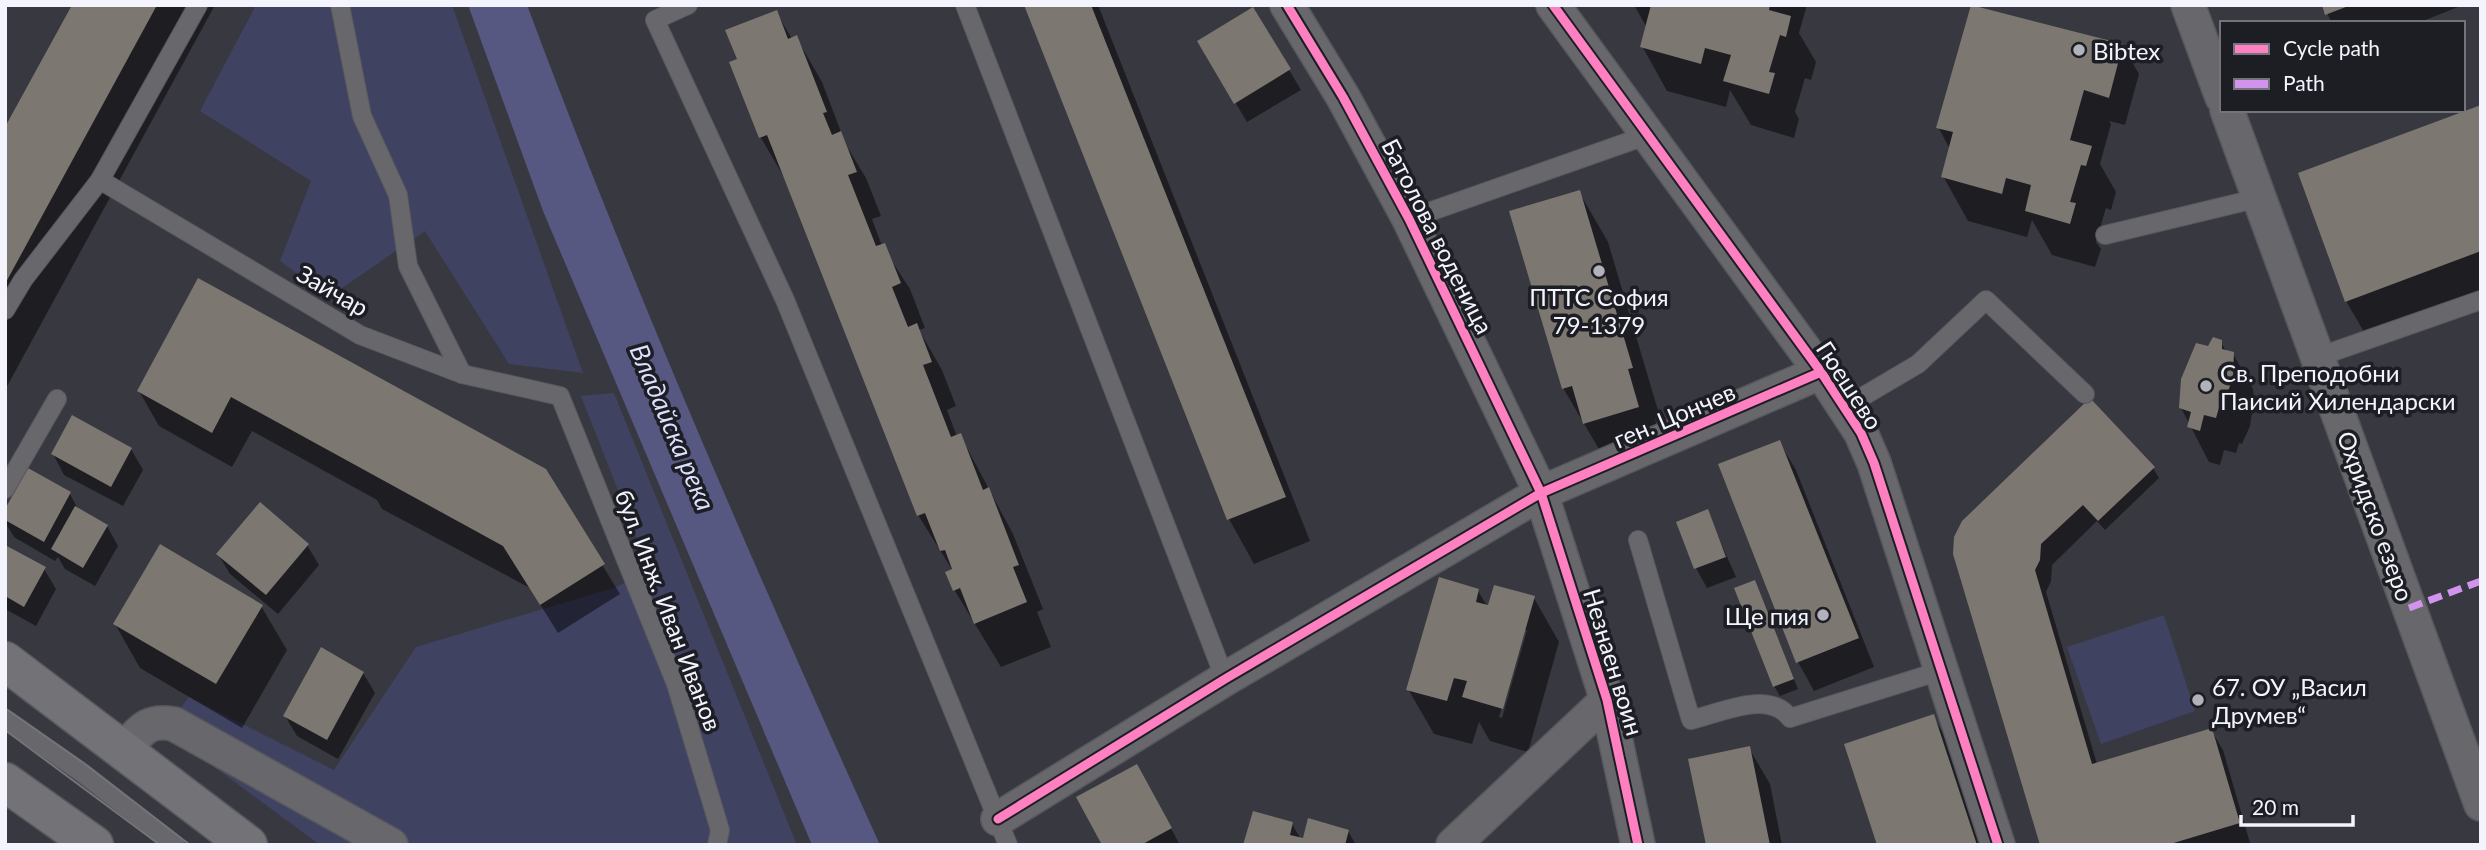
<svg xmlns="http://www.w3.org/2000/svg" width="2486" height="850" font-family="Lato,sans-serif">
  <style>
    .green { fill: #404262 }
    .water { fill: #565882 }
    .shadow { fill: #0007; fill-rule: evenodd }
    .building { fill: #7c7770 }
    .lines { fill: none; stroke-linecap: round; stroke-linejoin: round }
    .service-casing { stroke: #57575e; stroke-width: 20 }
    .minor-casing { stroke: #57575e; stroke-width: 36 }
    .primary-casing { stroke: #57575e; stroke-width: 41 }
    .service { stroke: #68686c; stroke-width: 18 }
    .minor { stroke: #68686c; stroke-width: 33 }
    .primary { stroke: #727277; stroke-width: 38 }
    .tram { stroke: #747478; stroke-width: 2 }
    .quiet { stroke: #d193ec; stroke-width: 7; stroke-dasharray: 14 7; stroke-linecap: butt }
    .cycleway-casing { stroke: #1d1d24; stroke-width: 13 }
    .cycleway { stroke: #ff80c0; stroke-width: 9 }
    .poi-dot { fill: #b2b2bc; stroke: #1d1d24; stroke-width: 2.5 }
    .labels { text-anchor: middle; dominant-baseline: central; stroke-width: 7; stroke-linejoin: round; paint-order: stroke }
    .poi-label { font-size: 24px; fill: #f3f4fe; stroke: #1d1d24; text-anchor: start }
    .street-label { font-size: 24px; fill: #f3f4fe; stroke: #1d1d24 }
    .water-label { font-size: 26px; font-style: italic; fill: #dddffe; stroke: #1d1d24 }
  </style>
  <rect width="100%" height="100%" fill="#383840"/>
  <g class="green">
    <path d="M256,5h196l131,368 -74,-9 -84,-133 -96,66 -49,-36 31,-80 -111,-70z"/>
    <path d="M614,393l183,452h-477l-156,-115 25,-33 145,73 82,-123 197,-59 37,-16 -69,-176z"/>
    <path d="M2164,615l31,96 -94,33 -34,-97z"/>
  </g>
  <path class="water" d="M468,5h59c106,284 228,564 353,840h-68l-269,-634z"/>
  <g class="shadow">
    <path d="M74,5h141l-210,385v-259z"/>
    <path d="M1025,5h73l212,536 -56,23 -25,-45z"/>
    <path d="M1634,5h173l-8,28 17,29 -5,18 -6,-2 -10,34 4,7 -5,19 -43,-13 -21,-35 -4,17 -59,-16 -25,-45 5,-18z"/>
    <path d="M2323,5h140l-45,18h-86z"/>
    <path d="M1253,9l48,81 -54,32 -48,-80z"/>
    <path d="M776,12l16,27 4,-2 26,45 24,63 20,33 15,38 -9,3 10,27 28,43 15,39 -6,2 23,40 14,36 -9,4 10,27 3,-2 53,99 30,75 -6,3 14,35 -50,20 -46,-76 -8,-18 6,-2 -35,-56 -131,-333 -26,-44 -29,-75 7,-3z"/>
    <path d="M2122,45l17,29 -14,51 -16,-4 2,3 -11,40 16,28 -5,18 -5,-2 -10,34 5,7 -6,18 -43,-12 -20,-35 -5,17 -59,-16 -25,-45 7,-27 -12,-22z"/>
    <path d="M2481,107v187l-114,43 -21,-36z"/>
    <path d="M1579,192l29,50 52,175 -5,2 11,38 -53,16 -50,-85z"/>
    <path d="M199,280l345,190 76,124 -62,39 -28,-45 -148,-79 -5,-9 -125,-69 -20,36 -73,-41 -20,-35z"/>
    <path d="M2219,339l8,14 6,1 20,35 1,11 -4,26 -8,18 -3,-1 -3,10 -12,-3 -4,15 -11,-3 -28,-54 5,-41z"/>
    <path d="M1779,442l17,28 78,197 -60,24 -16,-29z"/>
    <path d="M131,449l12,21 -20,36 -59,-31 -11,-21z"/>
    <path d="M2153,468l6,10 -54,52 -8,-9 -45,44 -1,16 -5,11 51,172 114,-34 12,20 27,93 -209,2 -86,-291z"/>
    <path d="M70,494l9,17 28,15 11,20 -23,40 -30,-17 -7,-12 -3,4 -41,-24 -9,-15v-9z"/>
    <path d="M1707,511l29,66 -29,11 -11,-20z"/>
    <path d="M307,545l12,20 -41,49 -48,-40 -12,-20z"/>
    <path d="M5,547l39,22 12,20 -20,37 -31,-17z"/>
    <path d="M1754,582l44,107 -18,7 -6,-10z"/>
    <path d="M1478,591l11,18 45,-11 25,44 -31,110 -38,-11 -11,-19 -7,22 -38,-10 -26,-45zM1523,630h4l-25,88 -3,-1z"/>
    <path d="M261,606l26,44 -45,78 -102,-60 -25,-44z"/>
    <path d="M363,673l12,20 -37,66 -41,-23 -12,-20z"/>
    <path d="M1933,716l21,36 30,93h-105z"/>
    <path d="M1749,748l21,36 12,61h-74z"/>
    <path d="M1148,786l32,59h-76z"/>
    <path d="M1292,824l11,19 45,-12 8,14h-111z"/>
  </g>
  <g class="building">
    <path d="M72,5h85l-152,279v-157z"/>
    <path d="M1024,5h67l195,492 -59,23z"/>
    <path d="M1651,5h119l-1,5 22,6 -5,21 -6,-2 -11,37 6,1 -6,21 -46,-13 8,-26 -26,-7 -4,16 -61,-17z"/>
    <path d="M1971,5l152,39 -14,54 -25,-8 -14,50 22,6 -6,20 -5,-1 -11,37 6,1 -6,21 -45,-13 6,-26 -25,-7 -4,16 -61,-17 12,-45 -17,-4z"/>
    <path d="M2322,5h29l-26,10z"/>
    <path d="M1253,7l38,62 -57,35 -37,-63z"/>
    <path d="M777,10l11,29 9,-4 30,77 -4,1 9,22 9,-4 16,41 -9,3 28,71 9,-3 16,40 -9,4 16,40 9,-4 15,39 -9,3 28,72 10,-4 22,57 6,-3 30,78 -6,2 14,35 -53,22 -14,-36 -7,3 -8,-19 7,-3 -7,-19 -5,1 -15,-38 -8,3 -150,-381 -8,3 -30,-76 8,-3 -12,-29z"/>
    <path d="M2481,105v146l-136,51 -47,-129z"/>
    <path d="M1580,190l53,178 -5,1 11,38 -56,17 -11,-38 -10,3 -53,-178z"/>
    <path d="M198,278l348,191 59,95 -65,41 -37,-59 -272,-149 -19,36 -75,-42z"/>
    <path d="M2213,337l9,3v9l12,3 -1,25 -11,32 -3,-1 -3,10 -12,-3 -4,16 -13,-4 4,-15 -12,-4 2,-29 15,-36 12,3z"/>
    <path d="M2090,398l65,69 -57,54 -15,-16 -42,39 -1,16 -5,10 57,194 120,-36 28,95 -73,22h-127l-87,-291 1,-17 8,-16z"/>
    <path d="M72,415l60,33 -21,39 -60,-33z"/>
    <path d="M1780,440l79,198 -63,25 -78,-199z"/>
    <path d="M28,468l43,24 -27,50 -39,-22v-11z"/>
    <path d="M260,502l49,42 -43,51 -50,-41z"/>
    <path d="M75,506l33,19 -25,43 -32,-19z"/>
    <path d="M1708,509l18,48 -32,12 -18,-47z"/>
    <path d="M160,544l103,61 -47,79 -103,-60z"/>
    <path d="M5,545l41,22 -22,40 -19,-11z"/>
    <path d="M1439,577l40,12 -3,13 12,3 6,-20 41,11 -32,113 -41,-12 5,-16 -13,-3 -7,23 -41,-11z"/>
    <path d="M1755,580l39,99 -21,8 -39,-99z"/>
    <path d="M321,647l43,25 -37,68 -44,-24z"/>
    <path d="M1934,714l43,131h-100l-33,-101z"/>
    <path d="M1750,746l20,99h-64l-18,-86z"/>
    <path d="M1137,764l35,64 -31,17h-39l-26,-48z"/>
    <path d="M1253,811l40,11 -3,13 13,3 5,-20 41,12 -4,15h-102z"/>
  </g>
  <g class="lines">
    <defs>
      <g id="service">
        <path d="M340,5l22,111 36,79 10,71 54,108"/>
        <path d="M688,5l-33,15 130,280 223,545"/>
        <path d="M965,5l260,674"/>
        <path d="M100,180l260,155 102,39 98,22 116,288 44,146 -3,15"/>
        <path d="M1409,219l239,-84"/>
        <path d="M2105,235l154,-37"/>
        <path d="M5,310l18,-30 77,-100 98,-175"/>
        <path d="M2318,357l163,-57"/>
        <path d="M1845,407l73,-43 68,-64 99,94"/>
        <path d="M5,489l52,-90"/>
        <path d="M1638,540l53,180c29,-7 78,-31 99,-2l150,-47"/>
        <path d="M5,719l76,53 94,73"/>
      </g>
      <g id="minor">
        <path d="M1287,5l56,92 66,122 132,274 66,207 31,145"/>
        <path d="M1553,5l268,367 40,61 13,30 124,382"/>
        <path d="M2188,5l34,92"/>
        <path d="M2227,110l254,694"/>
        <path d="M124,750c17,-20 23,-31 50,-26l217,121"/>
        <path d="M998,819l227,-140 316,-186 280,-121"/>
        <path d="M1453,845l154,-145"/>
      </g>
      <g id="primary">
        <path d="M5,661l243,184"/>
        <path d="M5,782l89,63"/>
      </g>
    </defs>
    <use href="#service" class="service-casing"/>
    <use href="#minor" class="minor-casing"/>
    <use href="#primary" class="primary-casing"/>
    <use href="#service" class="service"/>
    <use href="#minor" class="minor"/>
    <use href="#primary" class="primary"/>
    <g class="tram">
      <path d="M5,708l80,56 105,81"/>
      <path d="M5,730l155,115"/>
    </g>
    <path class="quiet" d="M2409,608l72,-27"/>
    <defs>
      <g id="cycleway">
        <path d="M1287,5l56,92 66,122 132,274 66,207 31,145"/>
        <path d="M1553,5l268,367 40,61 13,30 124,382"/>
        <path d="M998,819l227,-140 316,-186 280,-121"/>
      </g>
    </defs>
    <use href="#cycleway" class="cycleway-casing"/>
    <use href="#cycleway" class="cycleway"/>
  </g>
  <g class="poi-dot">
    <circle cx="2079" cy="50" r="7"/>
    <circle cx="1599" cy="271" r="7"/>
    <circle cx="2206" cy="386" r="7"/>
    <circle cx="1823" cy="615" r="7"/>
    <circle cx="2198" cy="700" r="7"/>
  </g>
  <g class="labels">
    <g class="poi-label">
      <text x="2093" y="50">Bibtex</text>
      <text x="1599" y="296" text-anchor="middle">ПТТС София<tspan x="1599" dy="28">79-1379</tspan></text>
      <text x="2220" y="372">Св. Преподобни<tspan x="2220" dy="28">Паисий Хилендарски</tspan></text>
      <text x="1809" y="615" text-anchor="end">Ще пия</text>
      <text x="2212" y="686">67. ОУ „Васил<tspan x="2212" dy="28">Друмев“</tspan></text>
    </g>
    <g class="street-label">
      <text transform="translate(1438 236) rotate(63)">Батолова воденица</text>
      <text transform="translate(333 290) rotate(30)">Зайчар</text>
      <text transform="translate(1850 385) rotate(57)">Гюешево</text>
      <text transform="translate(1674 415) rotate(-23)">ген. Цончев</text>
      <text transform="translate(2376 516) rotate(70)">Охридско езеро</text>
      <text transform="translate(669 610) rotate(69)">бул. Инж. Иван Иванов</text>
      <text transform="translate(1614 662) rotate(73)">Незнаен воин</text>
    </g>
    <g class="water-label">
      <text transform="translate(673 427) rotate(67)">Владайска река</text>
    </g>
  </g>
  <rect width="2486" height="850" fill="none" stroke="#f3f4fe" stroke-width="14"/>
  <rect x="2220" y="21" width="245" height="91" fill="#1d1d24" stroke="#73737b" stroke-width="2"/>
  <rect x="2234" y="44" width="35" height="10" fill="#ff80c0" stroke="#73737b" stroke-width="2"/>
  <text x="2283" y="56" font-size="21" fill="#f3f4fe">Cycle path</text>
  <rect x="2234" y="79" width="35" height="10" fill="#d193ec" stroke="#73737b" stroke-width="2"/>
  <text x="2283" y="91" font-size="21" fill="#f3f4fe">Path</text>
  <path d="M2241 815v10h112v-10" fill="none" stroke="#f3f4fe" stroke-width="3.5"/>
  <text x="2252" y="815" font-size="21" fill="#f3f4fe" stroke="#1d1d24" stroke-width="5" paint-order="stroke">20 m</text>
</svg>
